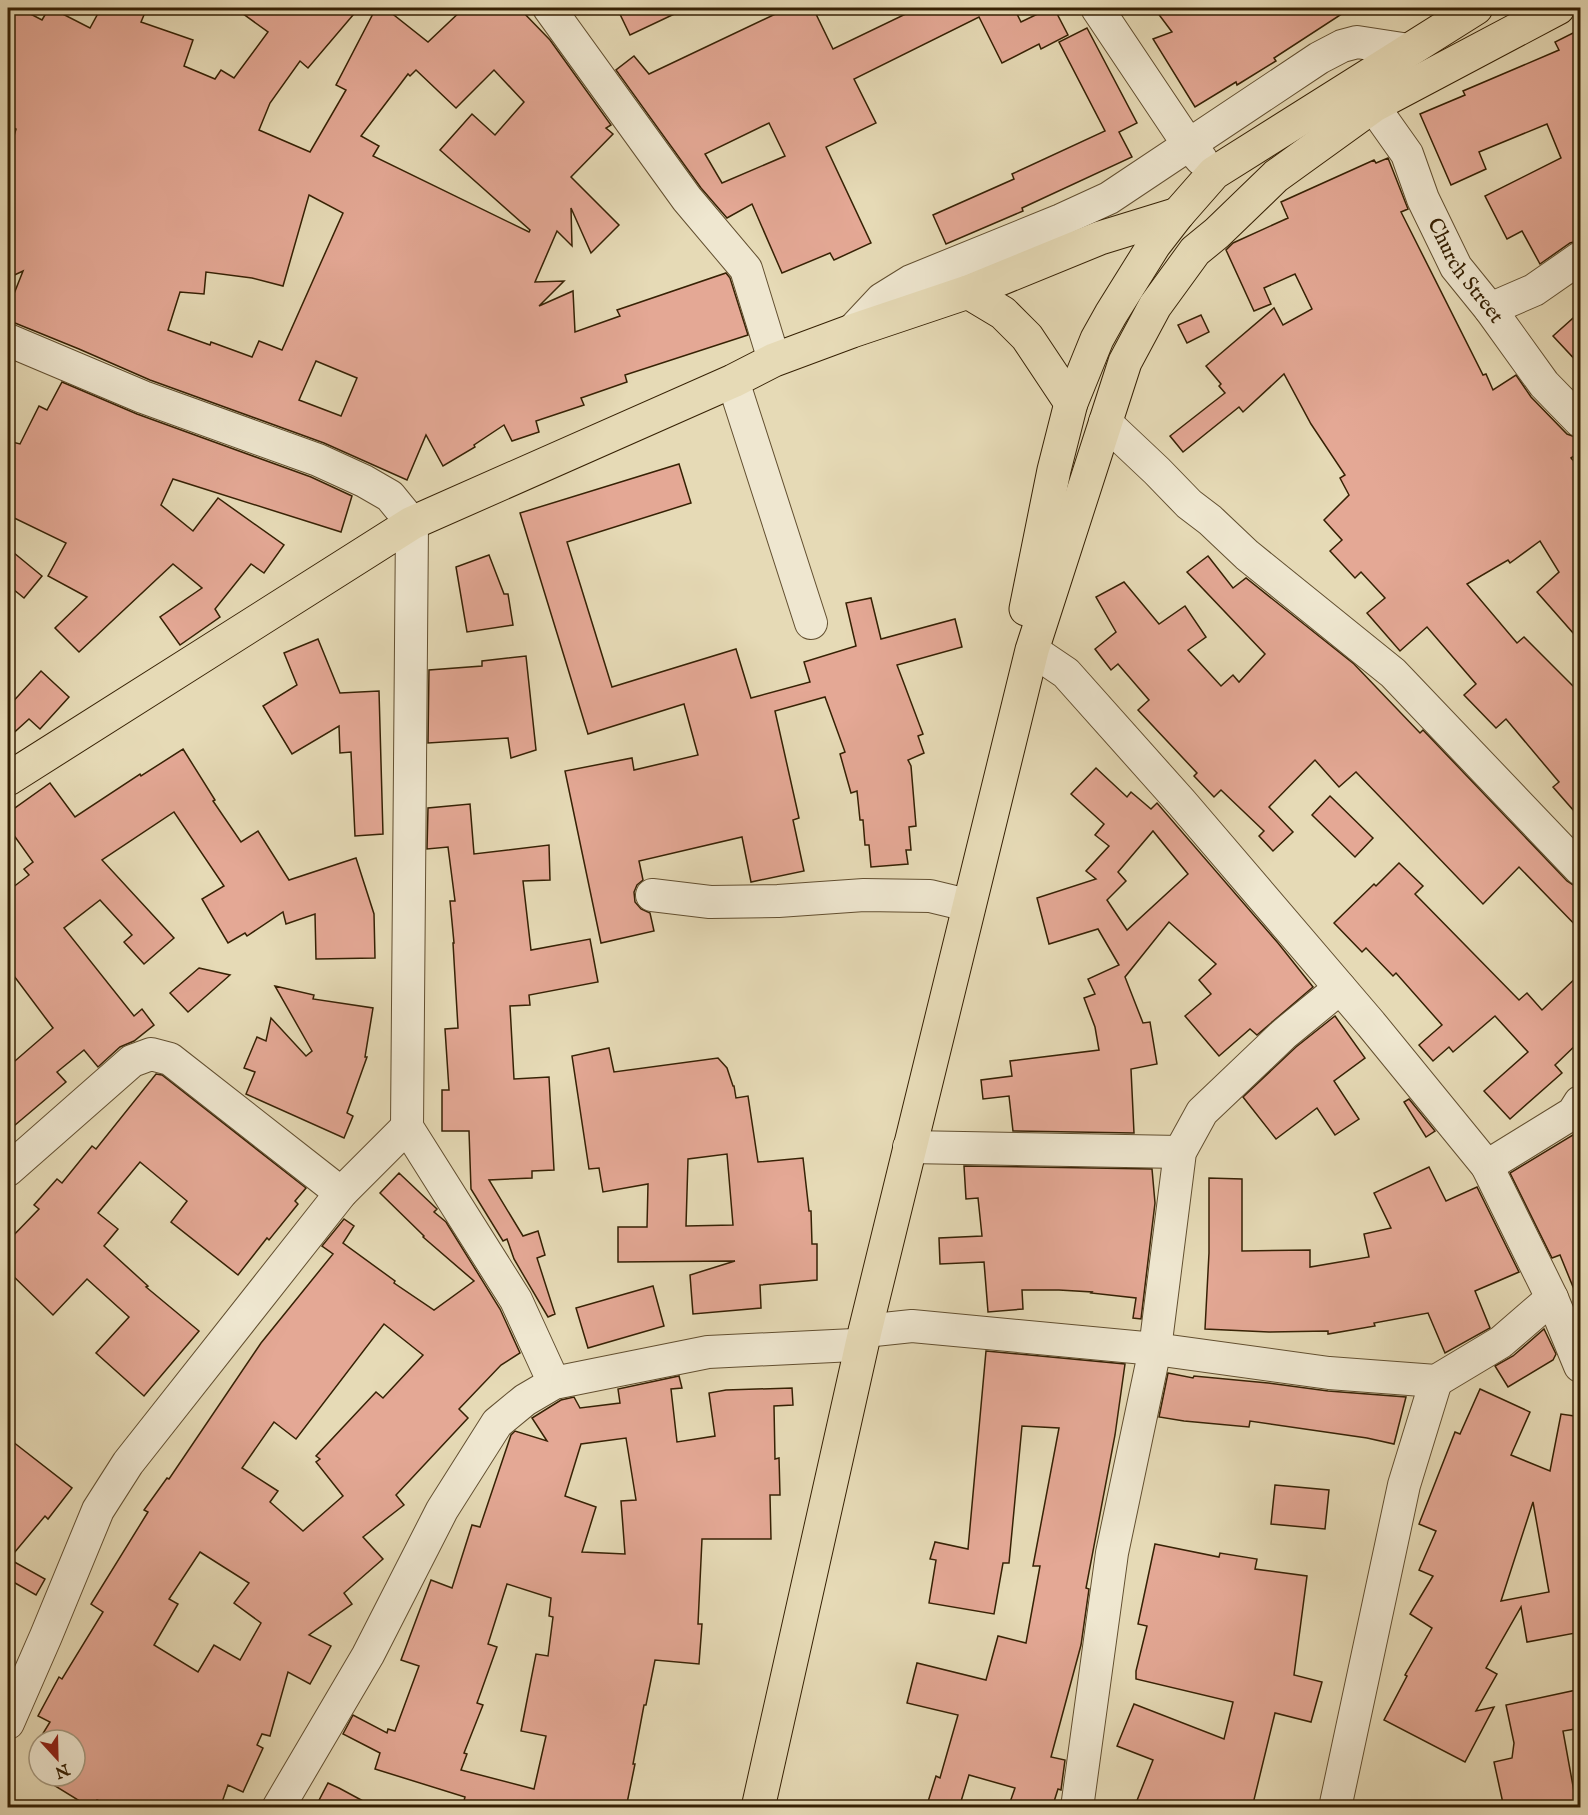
<svg xmlns="http://www.w3.org/2000/svg" width="1588" height="1815" font-family="'IM FELL English',serif">
  <style>
    .building { fill: #e4a895; stroke: #362104; stroke-width: 1.5; fill-rule: evenodd }
    .lines { fill: none; stroke-linecap: round; stroke-linejoin: round }
    .minor-casing { stroke: #624f30; stroke-width: 34 }
    .major-casing { stroke: #362104; stroke-width: 35 }
    .minor { stroke: #efe7d0; stroke-width: 32 }
    .major { stroke: #e6dab6; stroke-width: 33 }
    .labels { text-anchor: middle; dominant-baseline: central; stroke-width: 4.5; stroke-linejoin: round; paint-order: stroke }
    .street-label { font-size: 21px; fill: #362104; stroke: #efe7d0 }
  </style>
  <rect width="100%" height="100%" fill="#e6dab6"/>
  <filter id="stains"><feTurbulence type="fractalNoise" baseFrequency=".00333" numOctaves="4"/><feColorMatrix values="0 0 0 0 .2 0 0 0 0 .09 0 0 0 0 .02 0 0 0 .5 -.17"/></filter>
  <radialGradient id="worn" r=".72"><stop offset=".6" stop-color="#630" stop-opacity="0"/><stop offset="1" stop-color="#630" stop-opacity=".3"/></radialGradient>
  <g class="building">
    <path d="M8,8h11l23,12 7,-12h2l39,20 11,-20h46l-6,14 52,18 -9,26 31,13 6,-9 13,8 34,-46 -33,-24h124l-51,60 -8,-7 -30,42 -11,27 51,22 36,-62 -10,-5 40,-77h9l43,34 36,-34h55l31,32 61,85 -5,3 7,6 -42,43 48,48 -28,28 -20,-45 1,38 -15,-15 -22,51 29,-1 -25,25 34,-15 2,41 45,-16 -3,-6 109,-37 4,5 18,57 -123,40 2,7 -46,16 3,7 -48,16 3,11 -27,9 -8,-16 -30,20 1,2 -32,19 -17,-31 -19,45 -83,-37 -174,-63 -71,-31 -64,-26 -7,-1v-13l15,-38 -15,7v-122l8,-27 -8,-5zM416,70l40,38 38,-38 30,32 -29,33 -23,-21 -32,36 90,80 -1,2 -156,-76 6,-10 -18,-10 47,-62 2,2zM309,195l34,18 -61,137 -23,-9 -7,16 -41,-15 -1,3 -42,-15 12,-38 24,2 2,-22 46,6 31,8zM316,361l41,17 -16,38 -42,-16z"/>
    <path d="M617,8h70l-57,27z"/>
    <path d="M788,8h25l20,41 85,-41h96l7,14 29,-14h4l14,27 -27,14 -2,-5 -37,19 -23,-46 -125,62 22,44 -50,24 45,96 -37,17 -4,-7 -48,20 -30,-69 -25,14 -26,-30 -85,-118 18,-14 15,18zM769,123l16,33 -63,27 -17,-29z"/>
    <path d="M1154,8h197l-77,50 2,3 -39,24 -1,-3 -41,25 -42,-68 19,-7z"/>
    <path d="M1087,28l50,95 -18,9 13,25 -110,51 1,3 -77,33 -13,-29 81,-36 -2,-5 93,-43 -46,-89z"/>
    <path d="M1581,29v211l-11,3 -30,21 -18,-33 -15,8 -22,-43 76,-38 -14,-34 -68,28 7,17 -35,16 -31,-71 45,-19 -2,-4 96,-41 -4,-8z"/>
    <path d="M1388,158l20,51 -7,3 82,163 3,-1 7,16 23,-15 15,22 36,37 11,4 3,4v9l-10,7 10,12v172l-44,-50 22,-20 -19,-31 -30,22 -2,-3 -41,24 50,59 7,-6 57,57v125l-28,-32 6,-5 -53,-63 -10,9 -32,-33 12,-11 -49,-57 -27,24 -33,-38 18,-15 -24,-26 -6,6 -25,-27 12,-11 -18,-20 25,-25 -9,-17 5,-3 -34,-51 -27,-50 -41,38 -4,-5 -56,45 -13,-16 55,-43 -6,-7 2,-2 -15,-18 68,-58 9,17 29,-16 -17,-35 -31,14 7,16 -17,7 -28,-61 7,-7 55,-25 -7,-16 93,-42 2,3z"/>
    <path d="M1581,311v55l-28,-30z"/>
    <path d="M1201,315l8,17 -22,11 -9,-18z"/>
    <path d="M62,382l75,32 174,63 41,19 -11,36 -168,-53 -12,26 32,26 25,-33 66,47 -20,28 -13,-9 -36,45 5,8 -40,28 -20,-28 42,-29 -29,-24 -94,88 -24,-24 32,-31 -39,-21 18,-33 -58,-28v-74l12,3 19,-38 8,4z"/>
    <path d="M679,464l12,39 -124,39 45,145 124,-38 15,49 59,-16 -6,-20 52,-16 -10,-43 25,-5 10,41 74,-20 7,28 -65,18 26,69 -5,2 6,17 -16,7 3,6 5,60 -7,1 2,23h-5l2,14 -37,3 -2,-22h-4l-2,-25h-3l-3,-29 -6,2 -11,-39 5,-2 -20,-55 -50,14 24,107 -6,2 11,51 -53,11 -9,-45 -103,24 4,19 -6,5 -3,7 1,10 6,7 9,4 4,18 -53,12 -36,-172 67,-13 2,12 64,-15 -14,-51 -96,30 -68,-221z"/>
    <path d="M8,548l34,28 -18,22 -16,-13z"/>
    <path d="M489,555l15,39h4l5,31 -46,7 -11,-65z"/>
    <path d="M1208,556l25,32 13,-10 108,86 66,69 3,-3 144,151 14,9v41l-62,-64 -36,37 -127,-132 -17,15 -24,-27 -46,47 24,25 -20,19 -14,-15 5,-5 -43,-41 -7,7 -20,-21 3,-3 -59,-63 11,-10 -31,-36 -7,6 -16,-21 21,-17 -20,-35 28,-15 35,42 26,-18 21,31 -18,13 33,36 12,-11 6,7 26,-28 -78,-82z"/>
    <path d="M318,639l22,54 39,-2 4,143 -28,2 -4,-84 -11,1 -1,-27 -47,28 -29,-48 34,-21 -13,-32z"/>
    <path d="M526,656l10,94 -25,8 -3,-20 -80,5 1,-73 53,-4v-5z"/>
    <path d="M41,671l28,26 -29,32 -11,-10 -21,19v-31z"/>
    <path d="M183,749l32,51 -2,1 28,41 17,-11 31,49 67,-22 18,56 1,44 -59,1 -1,-45 -29,10 -3,-12 -36,24 -2,-3 -17,10 -26,-44 22,-13 -50,-74 -72,48 72,78 -30,26 -20,-22 8,-7 -32,-35 -36,28 70,88 8,-7 12,16 -20,16 -14,6 -22,20 -14,-17 -27,22 9,10 -58,49v-64l45,-39 -45,-60v-77l21,-16 -5,-6 9,-7 -25,-35v-14l42,-30 25,34 65,-43 1,2z"/>
    <path d="M1096,768l31,29 4,-5 20,17 6,-6 121,140 35,44 -56,48 -7,-6 -31,27 -34,-40 26,-22 -12,-14 17,-16 -47,-42 -44,55 18,46 7,-1 7,42 -26,5 3,64 -121,-2 -4,-35 -26,3 -2,-19 31,-4 -2,-15 89,-11 -4,-23 -11,-29 11,-4 -7,-15 31,-14 -21,-36 -49,15 -12,-46 59,-19 -10,-8 23,-25 -14,-11 9,-11 -33,-30zM1153,831l35,43 -61,56 -20,-30 19,-19 -8,-9z"/>
    <path d="M1330,796l43,42 -18,19 -43,-42z"/>
    <path d="M470,804l4,50 75,-9 1,35 -27,1 8,69 59,-11 8,43 -69,13 1,10 -20,1 4,73 35,-2 5,93 -22,1v7l-43,2 34,56 15,-5 7,24 -8,3 18,56 -7,3 -34,-58 -7,-20 -4,2 -32,-52 -2,-58h-27v-41h7l-4,-61 13,-1 -5,-85h1l-4,-42h5l-7,-54 -21,2 1,-41z"/>
    <path d="M1399,863l24,23 -8,8 104,106 8,-7 15,17 39,-37v67l-26,25 7,8 -52,46 -26,-28 44,-39 -33,-36 -42,36 -4,-5 -16,14 -14,-16 23,-20 -46,-52 -3,3 -27,-28 -4,4 -28,-29 40,-39 2,2z"/>
    <path d="M199,968l31,7 -42,37 -18,-19z"/>
    <path d="M275,986l39,9 -1,4 60,9 -8,49h2l-20,56 6,3 -9,22 -98,-44 9,-22 -11,-4 13,-31 9,4 5,-23 35,38 6,-5z"/>
    <path d="M1335,1016l30,42 -31,23 25,38 -24,16 -18,-27 -41,31 -33,-42 53,-50z"/>
    <path d="M609,1048l5,24 104,-14 9,10 6,18h1l2,12 12,-2 10,66 45,-4 6,53h2l1,33h5v36l-57,5 1,23 -68,6 -3,-39 45,-14 -117,1v-35h29l1,-43 -45,8 -4,-24 -10,1 -17,-113zM727,1154l6,71 -47,1 2,-67z"/>
    <path d="M156,1074l6,1 144,113 -11,13 3,3 -29,36 -2,-2 -29,37 -67,-53 16,-21 -47,-39 -42,51 20,16 -14,17 44,40 -2,1 53,44 -55,65 -48,-43 33,-36 -42,-38 -34,36 -45,-44v-30l31,-32 -5,-4 23,-26 5,4 30,-37 4,3z"/>
    <path d="M1409,1099l26,32 -9,6 -22,-35z"/>
    <path d="M1581,1130v174h-1l-20,-49 -8,3 -42,-85z"/>
    <path d="M964,1166l188,3 3,34 -14,116 -8,-1 3,-20 -45,-5 1,-1 -33,-2h-37l1,19 -35,3 -4,-50 -44,2 -1,-26 43,-2 -4,-38 -12,1z"/>
    <path d="M1429,1167l17,34 31,-14 42,85 -44,19 15,37 -45,25 -17,-40 -54,10 1,3 -47,8v-3l-59,1 -64,-3 4,-76v-75l33,1v72l68,-1v17l59,-10 -5,-23 27,-6 -17,-35z"/>
    <path d="M399,1173l38,36 -3,3 12,10 54,87 20,44 -19,12 -42,44 9,9 -72,77 8,10 -41,32 20,22 -39,34 8,11 -43,31 22,11 -21,38 -22,-12 -18,64 -8,-2 -5,11 6,3 -20,44 -15,-7 -8,23h-105l-18,-8 -6,8 -52,-32h36v-36h-36l11,-18 -12,-6 21,-39 3,2 41,-67 -12,-8 57,-92 -4,-2 23,-32 2,1 92,-136 72,-89 -11,-8 22,-27 10,7 -11,17 52,38 -1,2 40,27 40,-29 -51,-44 1,-1 -44,-43zM384,1324l39,31 -40,43 -7,-6 -60,64 4,3 -4,3 27,34 -40,35 -33,-29 8,-11 -36,-23 32,-46 22,17zM200,1552l49,31 -15,20 27,20 -21,37 -26,-15 -16,27 -44,-27 24,-41 -9,-5z"/>
    <path d="M653,1286l11,40 -76,22 -12,-40z"/>
    <path d="M1544,1329l12,25 -3,6 -45,27 -13,-21 18,-10z"/>
    <path d="M986,1351l139,13 -10,71 -29,153 3,1 -8,56 -30,112 14,3 -4,30 -3,-1 -6,19h-44l7,-20 -46,-13 -10,33h-33l10,-32 4,2 18,-63 -51,-12 10,-40 69,17 12,-44 28,7 14,-77h-7l26,-138 -37,-2 -13,137h-6l-9,51 -65,-11 7,-43 -6,-1 5,-17 33,7z"/>
    <path d="M1168,1373l25,5 1,-2 74,7 60,8 78,6 -12,47 -27,-6 -117,-17 -1,6 -65,-6 -25,-4z"/>
    <path d="M679,1376l3,12 -11,1 6,53 38,-6 -6,-43 17,-3 66,-2 1,17 -19,1 1,53 4,-1 1,37h-10l1,44h-69l-4,85h4l-3,40 -44,-4 -9,45h-2l-11,59h2l-9,44h-164l3,-11 -90,-28 5,-16 -37,-19 10,-19 34,18 1,-4 7,2 24,-65 -18,-6 30,-80 21,8 20,-63 8,2 31,-92 4,-4 32,10 -15,-23 29,-18 13,-3 6,11 40,-5 -2,-14zM626,1438l10,62 -15,1 4,53 -43,-2 14,-45 -31,-11 16,-52zM507,1584l44,14 -2,18 4,1 -5,39 -12,-2 -15,77 25,5 -12,53 -73,-19 6,-16 -3,-1 19,-48 -6,-2 20,-56 -9,-3z"/>
    <path d="M1480,1389l50,23 -19,43 39,16 11,-57 20,3v109l-4,1 4,19v86l-54,10 -6,-35 -35,61 11,6 -21,37 18,-4 -29,55 -81,-42 23,-44 -2,-1 27,-47 -22,-14 23,-38 -14,-6 17,-39 -17,-7 36,-92 5,2zM1533,1502l16,90 -48,9z"/>
    <path d="M8,1438l64,50 -24,31 -3,-3 -36,43 36,20 -9,16 -28,-16z"/>
    <path d="M1275,1485l54,5 -4,39 -54,-5z"/>
    <path d="M1155,1544l64,13 1,-4 37,6 -2,10 52,7 -13,99 28,7 -11,40 -36,-9 -23,95h-118l19,-48 -36,-14 17,-42 90,35 9,-37 -97,-23v-8l11,-45 -9,-2z"/>
    <path d="M1581,1689v39l-18,3 14,77h-73l-10,-46 18,-4 2,-15 -8,-38z"/>
    <path d="M328,1783l11,5 37,20h-61z"/>
  </g>
  <g class="lines">
    <defs>
      <g id="minor">
        <path d="M549,8l138,191 59,70 28,91"/>
        <path d="M1097,8l91,136 13,15"/>
        <path id="s1" d="M1373,106l34,48 16,45 33,68 34,42 54,75 36,37"/>
        <path d="M1490,309l44,-19 46,-32"/>
        <path d="M852,331l30,-32 29,-18 150,-61 48,-22 210,-140 23,-12 15,-4 52,8"/>
        <path d="M8,340l135,57 175,63 46,21 26,15 22,27 -5,604 109,173 38,83"/>
        <path d="M733,381l78,242"/>
        <path d="M1105,422l52,49 32,33 21,16 37,35 146,118 187,196"/>
        <path d="M1032,650l34,23 116,130 189,221 116,142 65,132 28,68"/>
        <path d="M652,895l58,7 68,-1 86,-6 66,1 29,7"/>
        <path d="M909,1147l271,5"/>
        <path d="M1487,1166l86,-53 7,-11"/>
        <path d="M8,1170l124,-109 19,-7 19,5 171,134"/>
        <path d="M865,1331l47,-5 243,23 174,24 107,8 65,-39 51,-44"/>
        <path d="M8,1723l38,-87 52,-126 30,-47 213,-270 66,-66"/>
        <path d="M278,1808l90,-153 74,-145 55,-87 28,-23 29,-17 154,-31 146,-7"/>
        <path d="M1077,1808l35,-255 43,-204 25,-197 22,-40 82,-78 56,-46"/>
        <path d="M1335,1808l69,-323 32,-104"/>
      </g>
      <g id="major">
        <path d="M968,292l35,21 24,24 44,66"/>
        <path d="M1026,609l28,-139 17,-67 26,-64 14,-25 43,-69 24,-31 36,-41 262,-165"/>
        <path d="M8,779l404,-256 321,-142 41,-21 78,-29 116,-39 132,-54 78,-24"/>
        <path d="M758,1808l107,-477 167,-681 93,-288 30,-56 40,-55 22,-18 59,-57 97,-70 185,-98"/>
      </g>
    </defs>
    <use href="#minor" class="minor-casing"/>
    <use href="#major" class="major-casing"/>
    <use href="#minor" class="minor"/>
    <use href="#major" class="major"/>
  </g>
  <g class="labels">
    <g class="street-label">
      <text stroke="none"><textPath href="#s1" startOffset="190">Church Street</textPath></text>
    </g>
  </g>
  <rect width="1588" height="1815" fill="none" stroke="#e6dab6" stroke-width="30"/>
  <rect x="9" y="9" width="1570" height="1797" fill="none" stroke="#362104" stroke-width="3"/>
  <rect x="15" y="15" width="1558" height="1785" fill="none" stroke="#362104" stroke-width="1.5"/>
  <g transform="translate(57 1758) rotate(158)"><circle r="28" fill="#efe7d0" stroke="#a5987e" stroke-width="1.5"/>
  <path d="M0-4.5L10 22L0 15L-10 22Z" fill="#8f2418"/>
  <text y="-9" font-size="16" font-weight="bold" text-anchor="middle" fill="#362104">N</text>
  </g>
  <rect width="100%" height="100%" filter="url(#stains)"/>
  <rect width="100%" height="100%" fill="url(#worn)"/>
</svg>
